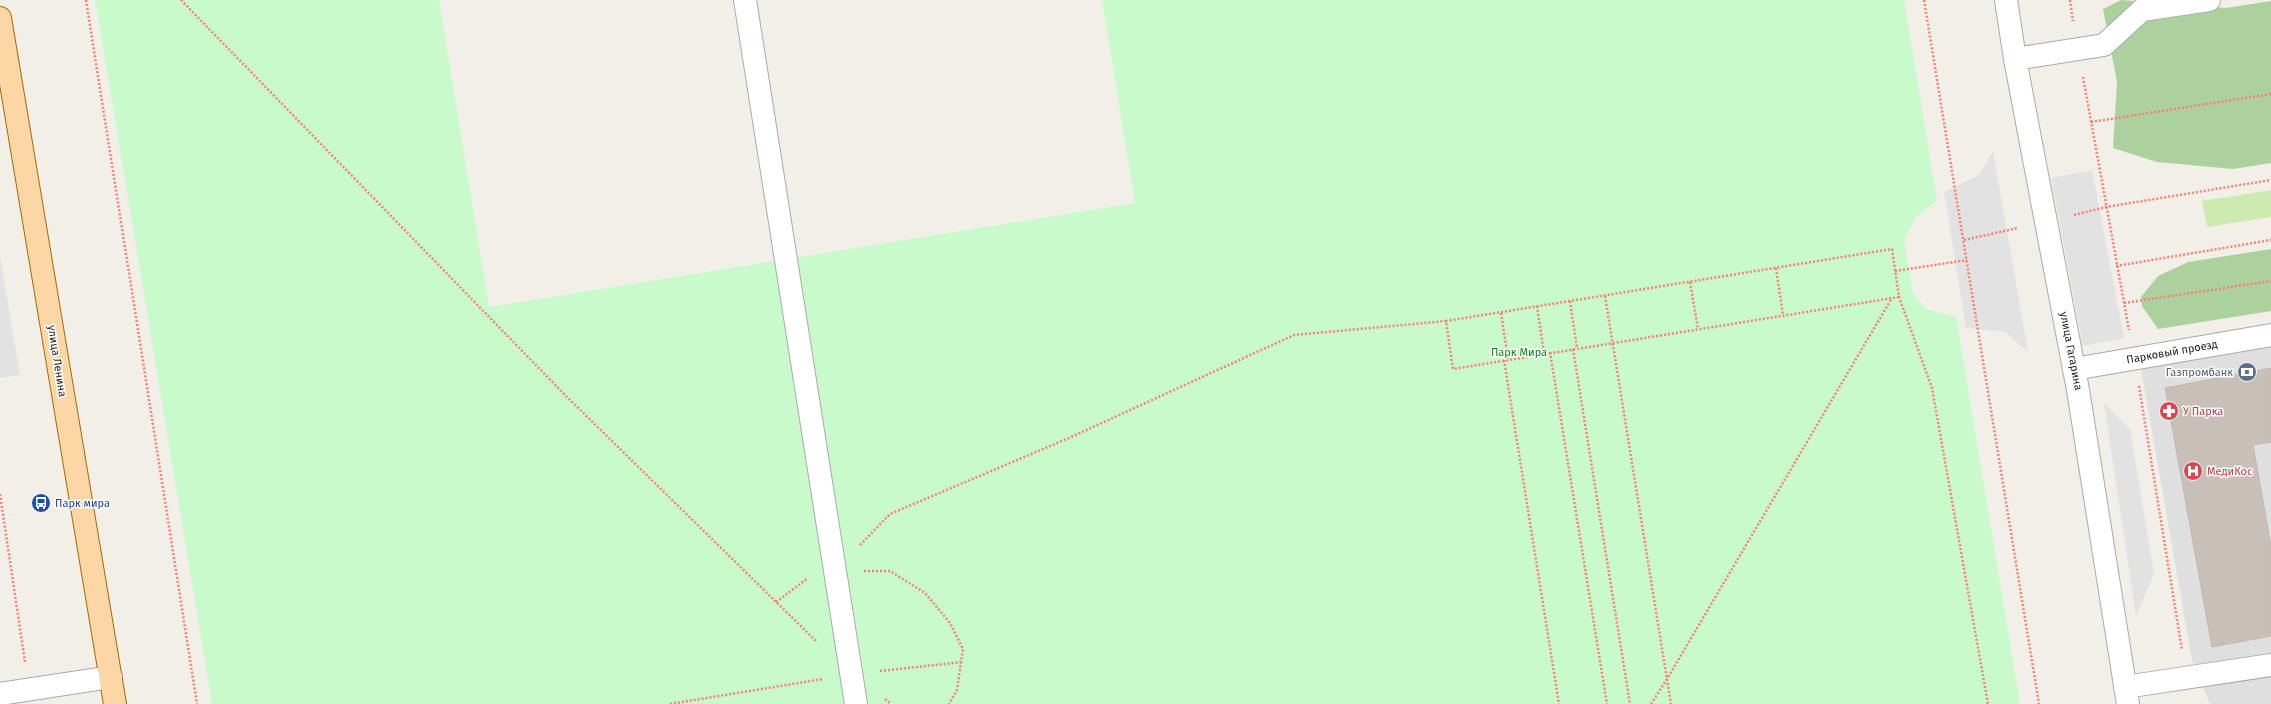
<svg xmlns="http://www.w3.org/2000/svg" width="2271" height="704" font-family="'Fira Sans',sans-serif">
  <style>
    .residential { fill: #e0dfdf }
    .grass { fill: #cdebb0 }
    .forest { fill: #add19e }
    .park { fill: #c8facc }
    .parking { fill: #e2e2e2 }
    .building { fill: #c7bfb8; stroke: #c4b6ab }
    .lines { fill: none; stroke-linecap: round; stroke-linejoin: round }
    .minor-casing { stroke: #a9a9a9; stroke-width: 24 }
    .major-casing { stroke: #a06b00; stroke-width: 24 }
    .path { stroke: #fa8072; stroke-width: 2.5; stroke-dasharray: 2 2; stroke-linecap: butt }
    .minor { stroke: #fff; stroke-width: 22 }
    .major { stroke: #fcd6a4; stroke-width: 22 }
    .labels { text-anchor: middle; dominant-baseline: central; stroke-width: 3; stroke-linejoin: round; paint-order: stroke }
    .street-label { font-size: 11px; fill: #222; stroke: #fff }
    .park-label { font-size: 11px; fill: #0c8416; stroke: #fff }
    .service-label { font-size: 11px; fill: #4e5e75; stroke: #fff; text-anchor: end }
    .health-label { font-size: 11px; fill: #be3a42; stroke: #fff; text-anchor: start }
    .transit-label { font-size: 11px; fill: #164399; stroke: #fff; text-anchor: start }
  </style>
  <rect width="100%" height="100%" fill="#f2efe9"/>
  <path class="residential" d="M2271,346v358h-61l-18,-44 -51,-291z"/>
  <path class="grass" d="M2271,190v27l-64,10 -5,-26z"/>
  <g class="forest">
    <path d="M2121,0l105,8 45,-7v162l-38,6 -76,-7 -44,-14 4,-66 -14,-73z"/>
    <path d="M2271,249v62l-113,18 -16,-23 -1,-9 17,-21 30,-14z"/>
  </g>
  <path class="park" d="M95,0h344l50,307 646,-104 -33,-203h802l33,200 -21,17 -12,23 9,53 13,16 30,8 64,387h-1808z"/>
  <g class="parking">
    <path d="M1993,151l35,201 -23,-20 -39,-4 -22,-136 35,-17z"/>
    <path d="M2092,170l32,168 -41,8 -32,-168z"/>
    <path d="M0,256l20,119 -20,3z"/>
    <path d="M2104,403l26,26 24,145 -18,42z"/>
  </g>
  <path class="building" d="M2271,368v74l-18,3 18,101v90l-59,11 -47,-259z"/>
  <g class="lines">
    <defs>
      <g id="minor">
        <path d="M745,0l111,704"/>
        <path d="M2006,0l9,59 63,331 50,314"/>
        <path d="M2015,59l89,-14 38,-35 67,-10"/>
        <path d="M2074,369l197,-34"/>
        <path d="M2125,687l146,-22"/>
        <path d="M0,694l111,-17"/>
      </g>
      <path id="major" d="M0,18l115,686"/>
    </defs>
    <use href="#minor" class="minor-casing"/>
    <use href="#major" class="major-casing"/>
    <g class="path">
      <path d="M86,0l111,704"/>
      <path d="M181,0l384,395 252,247"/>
      <path d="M1924,0l115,704"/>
      <path d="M2070,0l3,21"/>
      <path d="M2083,77l46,253"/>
      <path d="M2091,122l180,-28"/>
      <path d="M2074,215l32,-8 165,-27"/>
      <path d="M1964,240l54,-12"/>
      <path d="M2116,266l155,-26"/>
      <path d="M1776,268l7,47"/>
      <path d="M1895,271l72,-11"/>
      <path d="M1690,282l8,47"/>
      <path d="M1605,296l66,408"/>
      <path d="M1899,297l-446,72 -7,-48 446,-72 7,48 33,91 56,316"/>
      <path d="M1570,301l7,47"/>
      <path d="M2124,303l147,-22"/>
      <path d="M1537,306l7,47"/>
      <path d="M1501,313l7,46"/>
      <path d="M1573,349l57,355"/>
      <path d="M1550,352l57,352"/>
      <path d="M1504,360l55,344"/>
      <path d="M2139,386l43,264"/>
      <path d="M0,494l25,168"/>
      <path d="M860,545l30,-31 179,-76 225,-103 152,-14"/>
      <path d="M864,571h26l35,22 25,30 13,26 -6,41 -8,14"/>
      <path d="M776,602l32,-24"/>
      <path d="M880,671l83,-9"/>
      <path d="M885,699l6,5"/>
      <path d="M670,704l153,-25"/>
      <path d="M1651,704l16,-25 225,-381"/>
    </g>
    <use href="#minor" class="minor"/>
    <use href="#major" class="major"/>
  </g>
  <defs>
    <symbol id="bank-disc" viewBox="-11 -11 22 22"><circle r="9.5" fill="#5c6f8a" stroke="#fff"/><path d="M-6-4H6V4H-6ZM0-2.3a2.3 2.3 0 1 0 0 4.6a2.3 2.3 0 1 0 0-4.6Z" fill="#fff"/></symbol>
    <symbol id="pharmacy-disc" viewBox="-11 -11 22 22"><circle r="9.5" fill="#e0444e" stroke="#fff"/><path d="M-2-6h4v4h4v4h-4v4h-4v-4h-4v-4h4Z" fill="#fff"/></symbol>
    <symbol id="hospital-disc" viewBox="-11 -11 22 22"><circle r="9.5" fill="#e0444e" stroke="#fff"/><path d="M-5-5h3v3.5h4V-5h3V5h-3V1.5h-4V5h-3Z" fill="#fff"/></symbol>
    <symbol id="bus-disc" viewBox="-11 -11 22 22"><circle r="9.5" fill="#1a4fb4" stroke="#fff"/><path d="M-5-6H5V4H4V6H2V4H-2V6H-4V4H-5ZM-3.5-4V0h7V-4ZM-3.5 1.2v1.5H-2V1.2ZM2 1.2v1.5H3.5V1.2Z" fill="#fff"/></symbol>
  </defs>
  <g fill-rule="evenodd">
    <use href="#bank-disc" x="2236" y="361" width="22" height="22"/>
    <use href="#pharmacy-disc" x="2158" y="400" width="22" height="22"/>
    <use href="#hospital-disc" x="2182" y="460" width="22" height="22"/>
    <use href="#bus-disc" x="30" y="492" width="22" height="22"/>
  </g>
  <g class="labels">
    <g class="street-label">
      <text transform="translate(2071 351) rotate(79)">улица Гагарина</text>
      <text transform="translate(2172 352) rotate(-10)">Парковый проезд</text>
      <text transform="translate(57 361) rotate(81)">улица Ленина</text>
    </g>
    <g class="park-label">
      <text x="1519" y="352">Парк Мира</text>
    </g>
    <g class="service-label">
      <text x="2233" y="372">Газпромбанк</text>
    </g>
    <g class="health-label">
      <text x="2183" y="411">У Парка</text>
      <text x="2207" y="471">МедиКос</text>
    </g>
    <g class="transit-label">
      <text x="55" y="503">Парк мира</text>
    </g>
  </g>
</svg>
